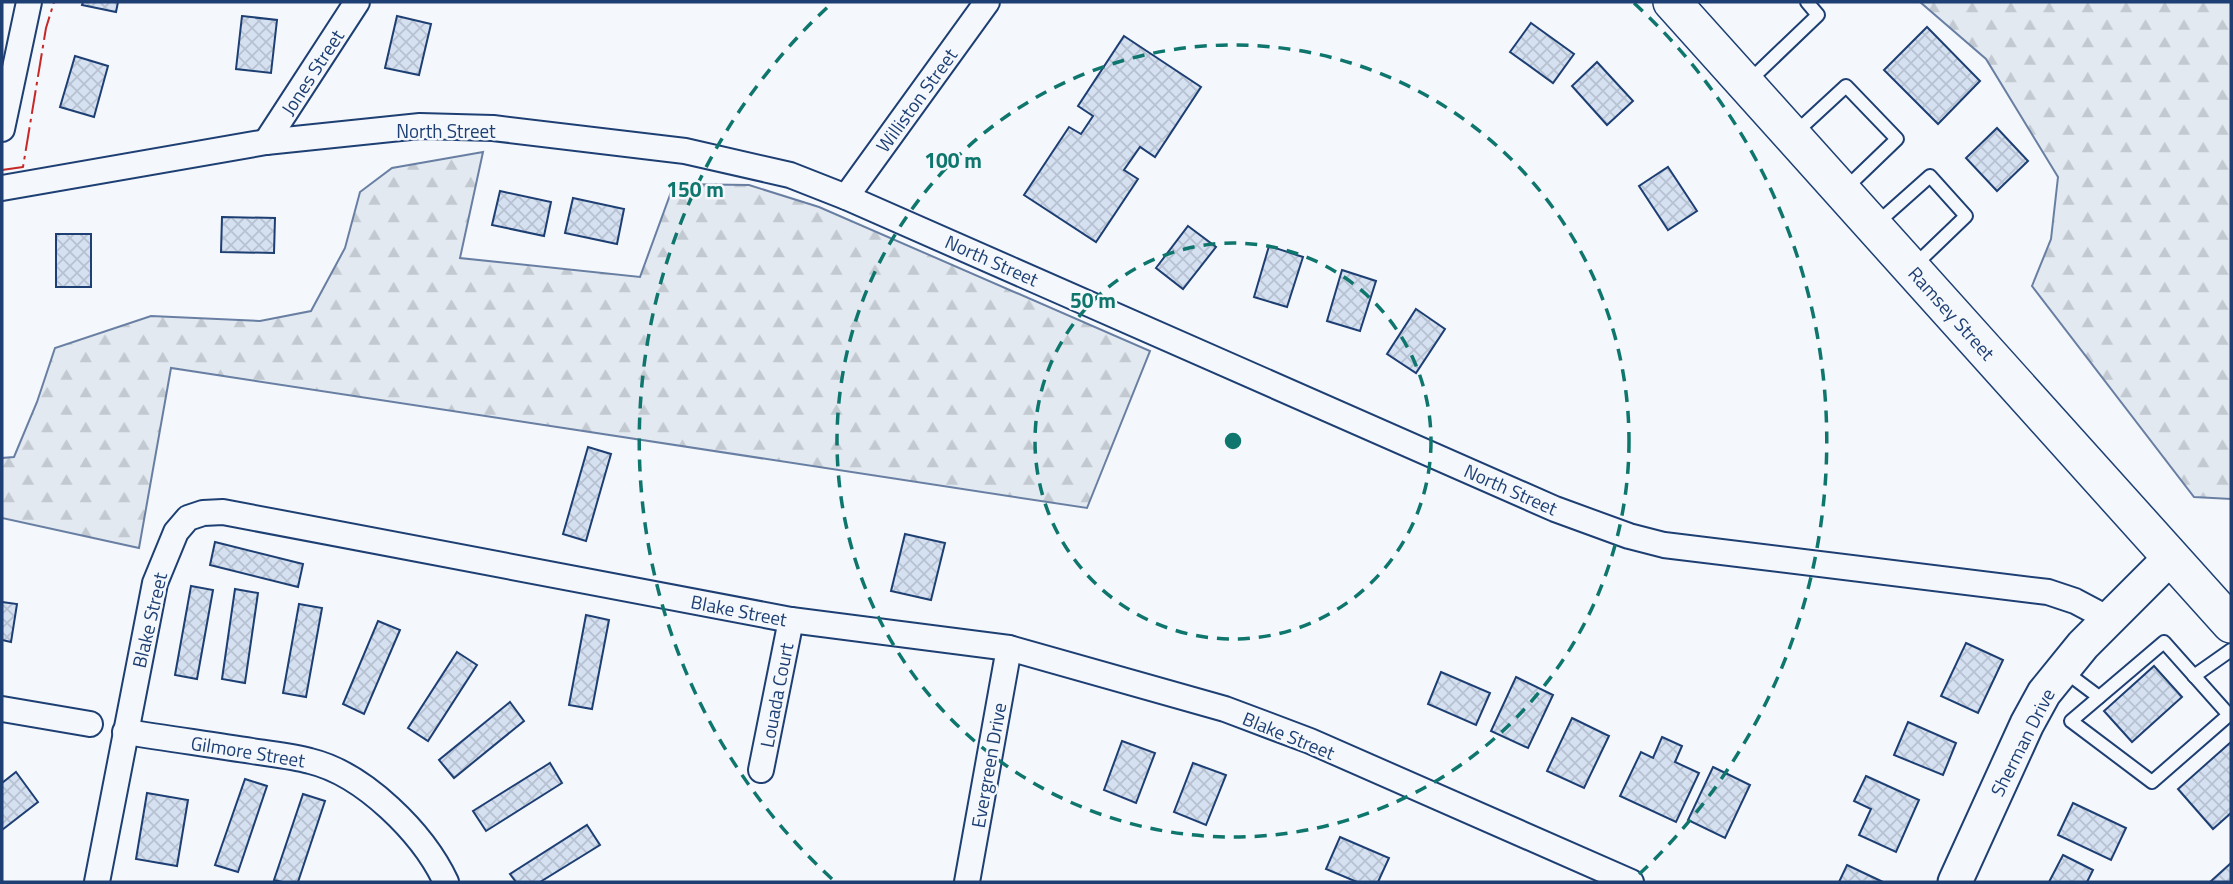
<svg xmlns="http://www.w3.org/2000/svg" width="2233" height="884" font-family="'Titillium Web',sans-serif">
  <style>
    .forest { fill: url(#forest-firs); stroke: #687fa3; stroke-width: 2 }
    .building { fill: url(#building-cross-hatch); stroke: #1d3f73; stroke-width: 2 }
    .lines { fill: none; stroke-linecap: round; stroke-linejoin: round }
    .lane-casing { stroke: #1d3f73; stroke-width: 16 }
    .street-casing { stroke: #1d3f73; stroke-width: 28 }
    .secondary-casing { stroke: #1d3f73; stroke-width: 37 }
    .primary-casing { stroke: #1d3f73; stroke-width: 40 }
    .lane { stroke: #f4f7fb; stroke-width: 12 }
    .street { stroke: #f4f7fb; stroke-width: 24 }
    .secondary { stroke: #f4f7fb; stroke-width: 33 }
    .primary { stroke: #f4f7fb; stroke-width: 37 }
    .power { stroke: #c62828; stroke-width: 2; stroke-dasharray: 24 5 3.5 5; stroke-linecap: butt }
    .ring { fill: none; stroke: #0f766e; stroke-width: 3.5; stroke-dasharray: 12 9 }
    .labels { text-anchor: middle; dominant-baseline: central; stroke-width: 5; stroke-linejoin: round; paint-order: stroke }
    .street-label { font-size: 19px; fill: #1d3f73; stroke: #f4f7fb }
    .centre { fill: #0f766e; stroke: #f4f7fb; stroke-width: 3.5 }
    .ring-label { font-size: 21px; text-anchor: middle; font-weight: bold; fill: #0f766e; stroke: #f4f7fb; stroke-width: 5; stroke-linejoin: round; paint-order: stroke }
  </style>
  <defs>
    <pattern id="forest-firs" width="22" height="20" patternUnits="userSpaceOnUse" patternTransform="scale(1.75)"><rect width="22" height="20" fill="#e3e9f0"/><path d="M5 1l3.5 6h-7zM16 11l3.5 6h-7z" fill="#c2c9d1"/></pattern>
    <pattern id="building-cross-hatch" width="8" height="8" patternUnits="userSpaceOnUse" patternTransform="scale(1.75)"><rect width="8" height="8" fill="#d5e0f0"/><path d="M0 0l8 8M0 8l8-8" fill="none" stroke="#b6c1d1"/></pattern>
  </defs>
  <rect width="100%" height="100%" fill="#f4f7fb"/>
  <g class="forest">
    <path d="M1920,2h311v497l-37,-2 -162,-211 19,-47 7,-62 -72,-118z"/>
    <path d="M483,152l-23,106 180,19 34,-93 75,1 70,22 331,144 -63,157 -916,-140 -32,180 -137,-30v-60l12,-1 23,-55 18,-54 96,-32 109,5 51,-10 34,-63 15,-56 32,-24z"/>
  </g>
  <g class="building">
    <path d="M83,2h35l-2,10 -34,-7z"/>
    <path d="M242,16l35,4 -6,53 -35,-4z"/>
    <path d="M397,16l34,8 -12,51 -34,-7z"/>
    <path d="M1531,23l43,31 -21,29 -43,-31z"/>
    <path d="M1927,27l53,54 -42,43 -54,-54z"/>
    <path d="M1124,36l77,51 -46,70 -15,-10 -16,23 14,9 -42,63 -72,-47 45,-68 12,7 12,-18 -15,-10z"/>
    <path d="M75,56l33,10 -14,51 -34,-10z"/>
    <path d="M1597,62l36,39 -26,24 -35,-39z"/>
    <path d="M1997,128l31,33 -31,30 -31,-33z"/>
    <path d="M1668,167l29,44 -29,19 -29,-44z"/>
    <path d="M500,191l51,11 -7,34 -52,-11z"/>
    <path d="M573,198l51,11 -7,35 -52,-11z"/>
    <path d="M222,217l53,1 -1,35 -53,-1z"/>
    <path d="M1188,226l28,21 -33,42 -27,-21z"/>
    <rect x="56" y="234" width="35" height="53"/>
    <path d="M1269,246l34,11 -16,50 -33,-10z"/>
    <path d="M1342,270l34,11 -16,50 -33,-10z"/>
    <path d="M1416,309l29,20 -29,44 -29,-19z"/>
    <path d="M588,447l23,7 -25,87 -23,-7z"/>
    <path d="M905,534l40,9 -14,57 -40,-9z"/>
    <path d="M215,542l88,22 -5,23 -88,-22z"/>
    <path d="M191,586l22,4 -16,89 -22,-4z"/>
    <path d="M235,589l23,4 -13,90 -23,-4z"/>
    <path d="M2,602l15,2 -6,38 -9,-2z"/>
    <path d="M299,604l23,4 -16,89 -23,-4z"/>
    <path d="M586,615l23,5 -17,89 -23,-4z"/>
    <path d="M378,621l22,9 -36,84 -21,-10z"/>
    <path d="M1966,643l37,17 -25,53 -37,-17z"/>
    <path d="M457,652l20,13 -49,76 -20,-13z"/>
    <path d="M2154,666l28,31 -50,45 -28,-31z"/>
    <path d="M1441,672l49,21 -14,32 -48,-21z"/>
    <path d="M1516,677l37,18 -25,53 -37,-17z"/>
    <path d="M510,702l14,19 -70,57 -15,-18z"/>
    <path d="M1572,718l37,18 -25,52 -37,-17z"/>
    <path d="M1908,722l48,21 -13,32 -49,-20z"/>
    <path d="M1662,737l20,9 -7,16 24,11 -23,49 -56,-26 21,-44 12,6z"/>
    <path d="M1122,741l33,12 -19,50 -32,-13z"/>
    <path d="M2231,742v71l-18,16 -35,-40z"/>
    <path d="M550,763l12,20 -76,48 -13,-20z"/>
    <path d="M1193,763l33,12 -20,50 -32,-13z"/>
    <path d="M1713,767l37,18 -25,53 -37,-18z"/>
    <path d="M16,772l22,30 -36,28v-47z"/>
    <path d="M1866,776l53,24 -23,52 -37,-17 12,-26 -17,-8z"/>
    <path d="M245,779l22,7 -29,86 -23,-7z"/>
    <path d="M147,793l41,7 -11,66 -41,-7z"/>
    <path d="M303,794l22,7 -27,81h-16l-8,-2z"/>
    <path d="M2073,803l53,25 -15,32 -53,-25z"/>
    <path d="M587,825l13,20 -60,37h-24l-6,-8z"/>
    <path d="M1340,837l49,21 -11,24h-21l-31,-13z"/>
    <path d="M2063,855l30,15 -6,12h-38z"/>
    <path d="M2231,863v19h-21z"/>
    <path d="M1847,865l36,17h-44z"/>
  </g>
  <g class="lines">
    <defs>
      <g id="lane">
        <path d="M1747,83l71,-68 -11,-13"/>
        <path d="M1794,134l52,-48 51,53 -52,50"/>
        <path d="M1876,224l54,-48 36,40 -52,50"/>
        <path d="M2063,670l36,27"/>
        <path d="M2194,676l37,-26"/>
        <path d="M2229,715l-65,-73 -93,79 81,61 79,-69"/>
      </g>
      <g id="street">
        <path d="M2,129l27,-127"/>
        <path d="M266,142l91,-140"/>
        <path d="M2,188l264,-46 154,-16 73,2 192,23 105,24 56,22 709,312 74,27 35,9 384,47 27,9 34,18"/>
        <path d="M846,197l141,-195"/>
        <path d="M2,709l88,15"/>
        <path d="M125,732c43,6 85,13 127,19 19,3 40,5 58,10 54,13 113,72 136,121"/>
        <path d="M761,770l30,-150"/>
        <path d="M97,882l58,-299 21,-51 12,-14 15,-5 20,-1 568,108 218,28 216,61 85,32 321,141"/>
        <path d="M967,882l42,-234"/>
      </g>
      <path id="secondary" d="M1955,882l72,-158 17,-31 39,-48 88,-88"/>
      <path id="primary" d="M1672,2l559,622"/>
    </defs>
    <use href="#lane" class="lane-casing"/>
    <use href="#street" class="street-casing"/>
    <use href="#secondary" class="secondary-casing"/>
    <use href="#primary" class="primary-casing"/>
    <use href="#lane" class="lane"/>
    <use href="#street" class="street"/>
    <use href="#secondary" class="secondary"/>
    <use href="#primary" class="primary"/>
    <path class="power" d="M2,170l21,-3 23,-139 8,-26"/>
  </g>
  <g class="ring">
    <circle cx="1233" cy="441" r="198"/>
    <circle cx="1233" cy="441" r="396"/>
    <path d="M832 879A594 594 0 0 1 832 3M1634 3A594 594 0 0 1 1634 879"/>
  </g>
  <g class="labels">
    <g class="street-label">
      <text transform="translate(312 72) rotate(-57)">Jones Street</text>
      <text transform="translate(916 100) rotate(-54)">Williston Street</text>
      <text x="446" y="130">North Street</text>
      <text transform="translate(992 260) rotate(24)">North Street</text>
      <text transform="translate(1952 313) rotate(48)">Ramsey Street</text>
      <text transform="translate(1511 489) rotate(24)">North Street</text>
      <text transform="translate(739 610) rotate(11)">Blake Street</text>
      <text transform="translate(149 620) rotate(-77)">Blake Street</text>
      <text transform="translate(776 695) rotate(-79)">Louada Court</text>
      <text transform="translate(1289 735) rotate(22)">Blake Street</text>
      <text transform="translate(2022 742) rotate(-63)">Sherman Drive</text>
      <text transform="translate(248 751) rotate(9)">Gilmore Street</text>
      <text transform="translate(988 765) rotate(-80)">Evergreen Drive</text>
    </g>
  </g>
  <circle cx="1233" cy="441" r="10" class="centre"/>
  <g class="ring-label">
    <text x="953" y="168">100 m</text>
    <text x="695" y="197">150 m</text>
    <text x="1093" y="308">50 m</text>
  </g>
  <rect width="2233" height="884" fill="none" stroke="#1d3f73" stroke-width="7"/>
</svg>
